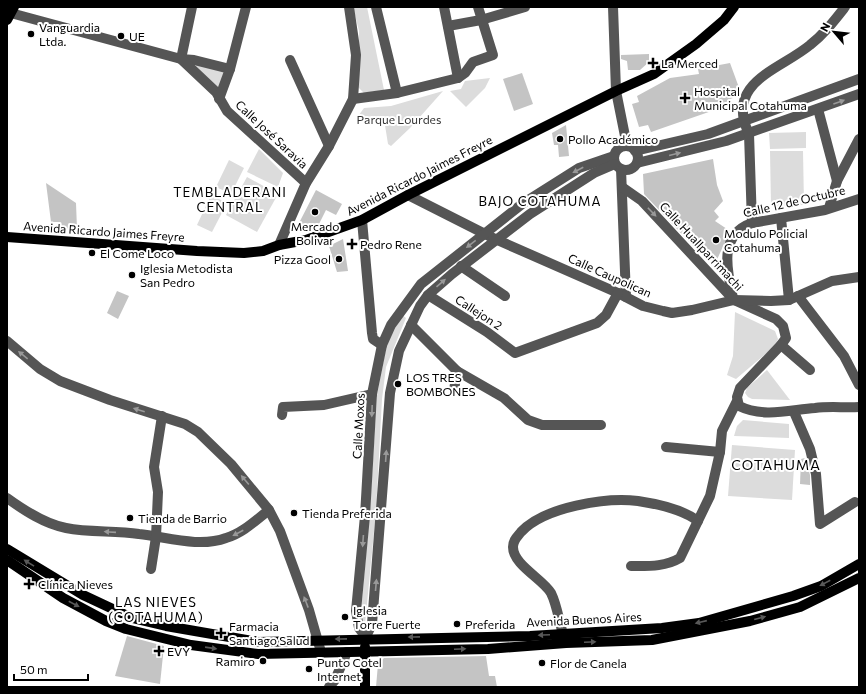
<svg xmlns="http://www.w3.org/2000/svg" width="866" height="694" font-family="Commissioner,sans-serif">
  <style>
    .green { fill: #dcdcdc }
    .building { fill: #c4c4c4 }
    .lines { fill: none; stroke-linecap: round; stroke-linejoin: round }
    .minor { stroke: #555; stroke-width: 10 }
    .major { stroke: #000; stroke-width: 10 }
    .oneway { fill: #999 }
    .oneway2 { fill: #595959 }
    .poi-dot { fill: #000; stroke: #fff; stroke-width: 1.5 }
    .labels { text-anchor: middle; dominant-baseline: central; stroke-width: 4; stroke-linejoin: round; paint-order: stroke }
    .poi-label { font-size: 12px; fill: #000; stroke: #fff; text-anchor: start }
    .park-label { font-size: 12px; fill: #333; stroke: #fff }
    .street-label { font-size: 12px; fill: #000; stroke: #fff }
    .neighbourhood-label { font-size: 13px; letter-spacing: 1px; fill: #000; stroke: #fff }
    .quarter-label { font-size: 14px; letter-spacing: 1px; fill: #000; stroke: #fff }
  </style>
  <rect width="100%" height="100%" fill="#fff"/>
  <g class="green">
    <path d="M353,7h14l17,83 -20,3 -6,-6 1,-56z"/>
    <path d="M196,65l28,6 -5,17 -23,-21z"/>
    <path d="M490,78l-5,10 -19,19 -16,-16 11,-2 4,-8z"/>
    <path d="M443,91l-33,37 -19,18 -3,-2 -4,-25h-28l8,-11 27,-2z"/>
    <path d="M806,132v16l-36,1 -1,-16z"/>
    <path d="M259,149l24,24 -5,14 -31,-15z"/>
    <path d="M770,151h33l1,54 -33,1z"/>
    <path d="M229,160l15,8 -13,26 -15,-7z"/>
    <path d="M247,177l31,17 -21,38 -31,-17z"/>
    <path d="M211,195l16,8 -15,29 -15,-7z"/>
    <path d="M735,312l40,19 3,8 -2,6 -40,34 -9,-4 6,-19z"/>
    <path d="M402,315l4,3 -20,49 -4,32 -6,112 -11,113 -3,1 -2,-1 10,-115 7,-114 10,-52z"/>
    <path d="M767,370l23,30 -38,-1 -4,-2 -3,-4 2,-5z"/>
    <path d="M743,420l46,4v14l-55,-2 3,-10z"/>
    <path d="M732,445l63,5 -3,50 -64,-4z"/>
  </g>
  <g class="building">
    <path d="M649,54v8l-9,8h-12l-1,-9 -6,-2v-4z"/>
    <path d="M730,63l11,30 -2,3 -12,4 2,5 -78,27 -3,-7 -9,2 -7,-23 7,-2 -2,-6 33,-18 29,-4 -1,-5z"/>
    <path d="M522,73l11,31 -19,7 -11,-32z"/>
    <path d="M566,125l3,31 -10,1 -1,-12h-4l-2,-12z"/>
    <path d="M713,159l4,26 6,16 -9,10 5,6 -4,4 15,10 -15,33 -13,-12 -4,-7 -4,2 -50,-53 -1,-20z"/>
    <path d="M46,183l30,20 1,26 -18,-1v-6h-8z"/>
    <path d="M316,190l26,14 -6,11 -10,-5 -10,20h-3l-14,-7z"/>
    <path d="M343,239l5,32 -11,1 -8,-26z"/>
    <path d="M117,291l12,5 -11,23 -11,-6z"/>
    <path d="M805,458l5,17v10l-10,-1 1,-25z"/>
    <path d="M127,636l37,10 -4,38 -45,-8z"/>
    <path d="M486,656l3,20h6l2,11h-121l2,-23 6,-6z"/>
  </g>
  <g class="lines">
    <g class="minor">
      <path d="M192,7l-11,52 13,1 36,9"/>
      <path d="M376,7l21,86"/>
      <path d="M444,7l14,71"/>
      <path d="M613,7l3,84 11,55"/>
      <path d="M7,12l174,47 35,33 11,19 79,72"/>
      <path d="M448,26l33,-6 44,-13"/>
      <path d="M290,60l39,86"/>
      <path d="M219,99l11,-30 16,-62"/>
      <path d="M353,99l44,-6 61,-15 7,-5 8,-11 20,-7 -15,-48"/>
      <path d="M818,109l19,72"/>
      <circle cx="626" cy="158" r="12"/>
      <path d="M635,151l73,-17 151,-55"/>
      <path d="M637,163l89,-22 133,-47"/>
      <path d="M621,169l5,128"/>
      <path d="M622,187l20,14 92,99 42,19 7,7 3,12 -5,7 -41,43 -3,9 2,9c25,12 50,4 76,2 15,-2 30,0 44,-1"/>
      <path d="M408,195l87,44 123,54 25,13 20,5 9,2 20,-3 42,-10 37,1 18,-1 43,-19 27,-4"/>
      <path d="M829,208l8,-27 22,-42"/>
      <path d="M781,218l8,82"/>
      <path d="M362,220l10,113 1,6 9,6"/>
      <path d="M752,223l-3,-89c-25,-52 31,-64 61,-89 14,-11 24,-24 35,-38"/>
      <path d="M279,245l27,-62 23,-37 24,-47 3,-44 -7,-48"/>
      <path d="M461,266l44,30"/>
      <path d="M428,295l59,37 28,21 82,-30 9,-8 12,-22"/>
      <path d="M798,296l46,60 15,29"/>
      <path d="M733,298c-6,-28 -15,-63 19,-75l73,-13 34,-11"/>
      <path d="M411,325l46,46 47,27 24,22 14,5h59"/>
      <path d="M7,341l33,28 20,12 50,19 75,24 13,8 33,32 38,46 11,21 29,79 12,42"/>
      <path d="M781,345l29,25"/>
      <path d="M454,390l3,-19"/>
      <path d="M794,412l16,37 6,25 4,50 35,-22"/>
      <path d="M282,415l1,-8 41,-2 48,-11"/>
      <path d="M666,447l54,5"/>
      <path d="M7,498c18,13 38,26 59,30 24,5 49,2 73,6 28,3 60,14 87,4 17,-5 30,-18 43,-28"/>
      <path d="M631,566c17,0 34,1 49,-8l30,-62 10,-44 2,-21 15,-30"/>
      <path d="M151,569l5,-32 2,-45 -4,-25 8,-51"/>
      <path d="M563,634c-4,-13 -6,-29 -12,-41 -8,-14 -38,-28 -38,-46 0,-7 4,-10 8,-15 23,-25 85,-35 117,-31 20,3 44,8 60,20"/>
      <path d="M365,636l-6,-8 -3,-17 9,-95 7,-122 10,-49 9,-20 30,-41 101,-80 57,-36 35,-12"/>
      <path d="M365,639l7,-15 18,-231 9,-42 21,-45 8,-11 24,-21 78,-60 64,-41 21,-9"/>
      <path d="M329,687l6,-7 12,-28"/>
    </g>
    <g class="major">
      <path d="M7,20l7,-13"/>
      <path d="M7,237l190,14 47,2 19,-2 16,-6 27,-5 56,-20 46,-25 208,-104 38,-17 42,-30 28,-24 10,-13"/>
      <path d="M7,549l76,46 49,23 34,8 92,16 272,-6 132,-8 37,-5 94,-27 28,-10 38,-22"/>
      <path d="M7,560l56,38 43,23 20,8 65,16 67,9 230,-5 78,-6 86,-3 98,-19 50,-14 59,-29"/>
      <path d="M365,687v-40"/>
    </g>
  </g>
  <defs><path id="oneway-solid" d="M-6-.8H1V-3.2L6.5 0L1 3.2V.8H-6Z"/></defs>
  <g class="oneway">
    <use href="#oneway-solid" transform="translate(839 102) rotate(-20)"/>
    <use href="#oneway-solid" transform="translate(675 154) rotate(-14)"/>
    <use href="#oneway-solid" transform="translate(578 170) rotate(152)"/>
    <use href="#oneway-solid" transform="translate(652 212) rotate(46)"/>
    <use href="#oneway-solid" transform="translate(471 244) rotate(142)"/>
    <use href="#oneway-solid" transform="translate(441 283) rotate(-41)"/>
    <use href="#oneway-solid" transform="translate(23 355) rotate(-141)"/>
    <use href="#oneway-solid" transform="translate(139 410) rotate(-163)"/>
    <use href="#oneway-solid" transform="translate(372 411) rotate(92)"/>
    <use href="#oneway-solid" transform="translate(386 456) rotate(-86)"/>
    <use href="#oneway-solid" transform="translate(245 480) rotate(-130)"/>
    <use href="#oneway-solid" transform="translate(110 532) rotate(-176)"/>
    <use href="#oneway-solid" transform="translate(238 533) rotate(152)"/>
    <use href="#oneway-solid" transform="translate(363 541) rotate(94)"/>
    <use href="#oneway-solid" transform="translate(376 585) rotate(-85)"/>
    <use href="#oneway-solid" transform="translate(306 602) rotate(-111)"/>
  </g>
  <g class="oneway2">
    <use href="#oneway-solid" transform="translate(29 563) rotate(-148)"/>
    <use href="#oneway-solid" transform="translate(825 583) rotate(152)"/>
    <use href="#oneway-solid" transform="translate(74 604) rotate(28)"/>
    <use href="#oneway-solid" transform="translate(760 618) rotate(-15)"/>
    <use href="#oneway-solid" transform="translate(701 622) rotate(167)"/>
    <use href="#oneway-solid" transform="translate(544 635) rotate(177)"/>
    <use href="#oneway-solid" transform="translate(414 637) rotate(179)"/>
    <use href="#oneway-solid" transform="translate(341 639) rotate(179)"/>
    <use href="#oneway-solid" transform="translate(590 642) rotate(-2)"/>
    <use href="#oneway-solid" transform="translate(211 648) rotate(8)"/>
    <use href="#oneway-solid" transform="translate(460 649) rotate(-2)"/>
  </g>
  <g class="poi-dot">
    <circle cx="31" cy="34" r="4"/>
    <circle cx="121" cy="36" r="4"/>
    <path d="M651 57h4v4h4v4h-4v4h-4v-4h-4v-4h4z"/>
    <path d="M683 92h4v4h4v4h-4v4h-4v-4h-4v-4h4z"/>
    <circle cx="560" cy="139" r="4"/>
    <circle cx="315" cy="212" r="4"/>
    <circle cx="716" cy="240" r="4"/>
    <path d="M350 238h4v4h4v4h-4v4h-4v-4h-4v-4h4z"/>
    <circle cx="92" cy="253" r="4"/>
    <circle cx="339" cy="259" r="4"/>
    <circle cx="132" cy="275" r="4"/>
    <circle cx="398" cy="384" r="4"/>
    <circle cx="294" cy="513" r="4"/>
    <circle cx="130" cy="518" r="4"/>
    <path d="M27 578h4v4h4v4h-4v4h-4v-4h-4v-4h4z"/>
    <circle cx="345" cy="617" r="4"/>
    <circle cx="457" cy="624" r="4"/>
    <path d="M219 627h4v4h4v4h-4v4h-4v-4h-4v-4h4z"/>
    <path d="M157 645h4v4h4v4h-4v4h-4v-4h-4v-4h4z"/>
    <circle cx="263" cy="661" r="4"/>
    <circle cx="542" cy="663" r="4"/>
    <circle cx="309" cy="669" r="4"/>
  </g>
  <g class="labels">
    <g class="poi-label">
      <text x="39" y="27">Vanguardia<tspan x="39" dy="14">Ltda.</tspan></text>
      <text x="129" y="36">UE</text>
      <text x="661" y="63">La Merced</text>
      <text x="694" y="91">Hospital<tspan x="694" dy="14">Municipal Cotahuma</tspan></text>
      <text x="568" y="139">Pollo Académico</text>
      <text x="315" y="226" text-anchor="middle">Mercado<tspan x="315" dy="14">Bolivar</tspan></text>
      <text x="724" y="233">Modulo Policial<tspan x="724" dy="14">Cotahuma</tspan></text>
      <text x="360" y="244">Pedro Rene</text>
      <text x="100" y="253">El Come Loco</text>
      <text x="331" y="259" text-anchor="end">Pizza Gool</text>
      <text x="140" y="268">Iglesia Metodista<tspan x="140" dy="14">San Pedro</tspan></text>
      <text x="406" y="377">LOS TRES<tspan x="406" dy="14">BOMBONES</tspan></text>
      <text x="302" y="513">Tienda Preferida</text>
      <text x="138" y="518">Tienda de Barrio</text>
      <text x="38" y="584">Clínica Nieves</text>
      <text x="353" y="610">Iglesia<tspan x="353" dy="14">Torre Fuerte</tspan></text>
      <text x="465" y="624">Preferida</text>
      <text x="229" y="626">Farmacia<tspan x="229" dy="14">Santiago Salud</tspan></text>
      <text x="167" y="651">EVY</text>
      <text x="255" y="661" text-anchor="end">Ramiro</text>
      <text x="317" y="662">Punto Cotel<tspan x="317" dy="14">Internet</tspan></text>
      <text x="550" y="663">Flor de Canela</text>
    </g>
    <g class="park-label">
      <text x="399" y="119">Parque Lourdes</text>
    </g>
    <g class="street-label">
      <text transform="translate(272 134) rotate(43)">Calle José Saravia</text>
      <text transform="translate(419 175) rotate(-27)">Avenida Ricardo Jaimes Freyre</text>
      <text transform="translate(794 201) rotate(-13)">Calle 12 de Octubre</text>
      <text transform="translate(104 231) rotate(4)">Avenida Ricardo Jaimes Freyre</text>
      <text transform="translate(702 246) rotate(47)">Calle Huallparrimachi</text>
      <text transform="translate(610 275) rotate(24)">Calle Caupolican</text>
      <text transform="translate(479 312) rotate(33)">Callejon 2</text>
      <text transform="translate(358 426) rotate(-87)">Calle Moxos</text>
      <text transform="translate(584 619) rotate(-3)">Avenida Buenos Aires</text>
    </g>
    <g class="neighbourhood-label">
      <text x="230" y="192">TEMBLADERANI<tspan x="230" dy="15">CENTRAL</tspan></text>
      <text x="540" y="201">BAJO COTAHUMA</text>
      <text x="156" y="602">LAS NIEVES<tspan x="156" dy="15">(COTAHUMA)</tspan></text>
    </g>
    <g class="quarter-label">
      <text x="776" y="464">COTAHUMA</text>
    </g>
  </g>
  <rect width="866" height="694" fill="none" stroke="#000000" stroke-width="16"/>
  <g transform="translate(834 32) rotate(298)" stroke="#ffffff" stroke-width="3" paint-order="stroke">
  <path d="M0-3L7 15L0 10L-7 15Z" fill="#000000"/>
  <text y="-6" font-size="11" font-weight="bold" text-anchor="middle" fill="#000000">N</text>
  </g>
  <path d="M14 674v6h74v-6" fill="none" stroke="#000000" stroke-width="2"/>
  <text x="20" y="674" font-size="12" fill="#000000" stroke="#ffffff" stroke-width="3" paint-order="stroke">50 m</text>
</svg>
